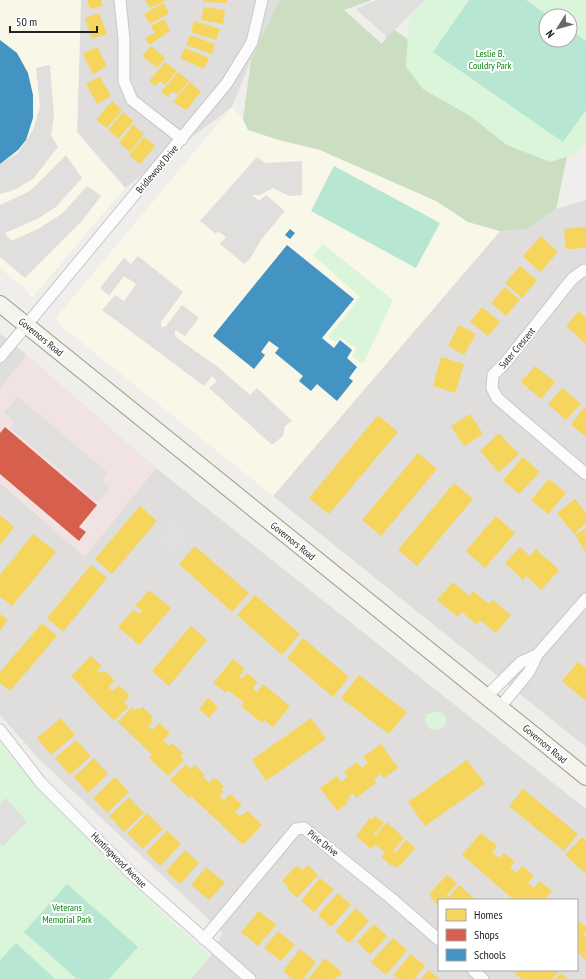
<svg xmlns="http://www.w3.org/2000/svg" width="586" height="979" font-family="'PT Sans Narrow',sans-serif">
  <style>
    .residential { fill: #dfdedc; fill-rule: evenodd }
    .commercial { fill: #f1e3e1 }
    .education { fill: #f8f7e8 }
    .forest { fill: #cbdec1 }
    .park { fill: #daf5da; fill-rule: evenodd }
    .pitch { fill: #b7e6d2 }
    .parking { fill: #e0dfde }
    .homes { fill: #f6d55c }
    .shops { fill: #d6604d }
    .schools { fill: #4393c3 }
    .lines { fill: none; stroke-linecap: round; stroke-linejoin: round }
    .street-casing { stroke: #c9c8c7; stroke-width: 13 }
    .secondary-casing { stroke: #999a82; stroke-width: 18 }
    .street { stroke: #fdfcfc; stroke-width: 11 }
    .secondary { stroke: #f4f4ed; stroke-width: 16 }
    .labels { text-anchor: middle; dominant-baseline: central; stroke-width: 4; stroke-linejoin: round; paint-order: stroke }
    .park-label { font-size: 10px; fill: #0c8416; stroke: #fff }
    .street-label { font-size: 10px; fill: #222; stroke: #fff }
  </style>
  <rect width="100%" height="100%" fill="#f0eeeb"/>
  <g class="residential">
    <path d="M81,0h198l-28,60 -19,47 -107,81 -48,-56z"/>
    <path d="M586,200v547l-313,-251 227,-265 26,-2 30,-20z"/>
    <path d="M0,334l27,21 -27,34z"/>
    <path d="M156,468l430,341v170h-395l19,-23 13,-23 -184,-174 -39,-44v-232l85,73zM439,900h138v70h-138z"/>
  </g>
  <path class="commercial" d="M27,355l129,113 -71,89 -85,-74v-94z"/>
  <g class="education">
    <path d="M0,0h81l-4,132 48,56 -93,110 -10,-12 -22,-18z"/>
    <path d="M232,107l11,12 5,11 31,10 41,10 116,51 32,21 32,9 -227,265 -212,-170 -5,-8z"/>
  </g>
  <path class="forest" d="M279,0h93l-28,10 38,34 10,-16 176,124 -12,57 -30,20 -26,2 -32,-9 -32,-21 -116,-51 -41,-10 -31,-10 -5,-11 8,-59z"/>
  <g class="park">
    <path d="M426,0h160v142l-10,12 -26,8 -43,-17 -37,-29 -47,-27 -17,-22 3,-48zM546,16h24v24h-24z"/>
    <path d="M323,244l70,56 -30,64 -11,-8 5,-7 -17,-12 -4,5 -8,-5 32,-40 -47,-42z"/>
    <path d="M440,711l6,6 -1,9 -6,4 -9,-1 -5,-9 2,-6z"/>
    <path d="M0,742c64,77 135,148 210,214l-19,23h-191z"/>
  </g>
  <g class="pitch">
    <path d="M469,0h57l23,16h-3v24h24v-10l16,11v69l-23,32 -130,-90z"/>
    <path d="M334,166l106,57 -24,45 -105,-57z"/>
    <path d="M67,884l71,63 -29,32h-32l-53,-47z"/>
    <path d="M16,943l39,36h-55v-19z"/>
  </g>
  <g class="parking">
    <path d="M376,0h49l-38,37 -31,-28z"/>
    <path d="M50,65l4,51 -3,19 7,12 -25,32 -19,11 -14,4v-30l18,-11 15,-23 7,-23 -4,-39z"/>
    <path d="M66,155l16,23 -26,29 -19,12 -32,14 6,8 27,-12 25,-16 24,-27 14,10 -19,25 -57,57 -25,-21v-52l30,-14z"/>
    <path d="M257,157l8,6 37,-2v34l-13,1 -16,-8 -13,7h-8l7,6 7,-6 19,16 -24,29 -11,19 -6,5 -24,-20 6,-7 -8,-6 -2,3 -16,-13z"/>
    <path d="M138,256l45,36 -22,30v5l5,-1 16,-21 17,13 -14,18 -10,-6v5l6,6 37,26 32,28 7,-7 35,33 -7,5 -2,10 -11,9 -63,-57 8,-7 -5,-5 -8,10 -102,-76 13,-15 9,6 12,-17 -12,-8 -15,20 -9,-8 24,-30 7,6z"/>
    <path d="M18,397l90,76 -6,7 8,8 -12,14 -88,-74 5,-6 -11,-9z"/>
    <path d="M173,514l25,20 -22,26 -25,-20z"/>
    <path d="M123,639l22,21 -8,9 -22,-21z"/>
    <path d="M201,713l45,44 -6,6 -45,-44z"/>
    <path d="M485,750l40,32 -6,7 -40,-32z"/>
    <path d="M6,798l21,24 -24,24 -3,-3v-39z"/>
  </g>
  <g class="homes">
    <path d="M87,0h14l2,6 -13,3z"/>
    <path d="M145,0h21l-16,8z"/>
    <path d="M203,0h24v3l-24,-1z"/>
    <path d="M163,3l6,10 -19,11 -6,-10z"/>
    <path d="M204,7l21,3 -2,14 -22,-4z"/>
    <path d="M99,13l8,21 -15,5 -7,-21z"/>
    <path d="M164,19l6,12 -21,14 -4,-7 10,-5 -4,-7z"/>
    <path d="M194,21l26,8 -4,11 -25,-8z"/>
    <path d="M190,35l25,9 -3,10 -26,-9z"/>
    <path d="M151,46l14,12 -8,10 -15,-12z"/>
    <path d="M97,47l10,19 -14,8 -10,-20z"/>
    <path d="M185,48l24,10 -5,11 -24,-11z"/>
    <path d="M165,62l12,9 -12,14 -5,-4 -5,5 -6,-5z"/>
    <path d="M178,72l11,9 -12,14 -4,-4 -5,6 -7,-5z"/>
    <path d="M100,77l11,19 -14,8 -11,-20z"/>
    <path d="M190,82l11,10 -15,18 -13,-8z"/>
    <path d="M112,101l10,9 -15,18 -11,-8z"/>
    <path d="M123,112l11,9 -16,18 -10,-9z"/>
    <path d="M133,125l11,9 -14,18 -11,-9z"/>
    <path d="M144,137l11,9 -15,18 -11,-9z"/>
    <path d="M586,227v21l-20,1 -2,-20z"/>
    <path d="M541,236l17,16 -18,20 -17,-16z"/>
    <path d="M520,266l17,14 -15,18 -17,-15z"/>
    <path d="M505,287l15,13 -14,16 -15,-13z"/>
    <path d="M482,307l18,15 -12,14 -18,-14z"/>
    <path d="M579,311l7,7v26l-20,-18z"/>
    <path d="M459,325l17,9 -12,21 -16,-9z"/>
    <path d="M441,357l23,7 -9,29 -22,-7z"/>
    <path d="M535,366l20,16 -14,17 -20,-17z"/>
    <path d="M562,388l19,16 -15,16 -18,-16z"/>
    <path d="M585,407l1,1v29l-15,-13z"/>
    <path d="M470,414l13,20 -19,12 -13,-20z"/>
    <path d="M378,415l20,17 -69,82 -20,-16z"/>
    <path d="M499,433l20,21 -20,18 -19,-21z"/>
    <path d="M418,453l19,16 -56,67 -19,-16z"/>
    <path d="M523,457l17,15 -21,22 -16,-14z"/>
    <path d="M549,479l17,14 -18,21 -17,-14z"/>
    <path d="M454,483l19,16 -56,67 -19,-16z"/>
    <path d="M575,499l11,14v10l-12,11 -17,-21z"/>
    <path d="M140,506l17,15 -45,53 -17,-15z"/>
    <path d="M0,515l14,12 -14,18z"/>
    <path d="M496,516l19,17 -30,35 -19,-17z"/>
    <path d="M586,528v25l-11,-18z"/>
    <path d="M33,534l23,18 -44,54 -12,-10v-21z"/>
    <path d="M195,546l54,47 -17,19 -53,-48z"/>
    <path d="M520,547l10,9 6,-7 23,21 -18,20 -15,-14 -3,4 -18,-17z"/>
    <path d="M91,565l16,13 -44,54 -16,-14z"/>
    <path d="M453,582l16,14 4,-5 16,13 4,-4 18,15 -15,18 -16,-13 -3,5 -15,-13 -4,5 -21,-17z"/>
    <path d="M149,590l22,18 -32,37 -21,-18 15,-17 6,4 3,-3 -7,-5z"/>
    <path d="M255,595l45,39 -18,21 -45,-40z"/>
    <path d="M0,614l8,6 -7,10 -1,-1z"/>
    <path d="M42,623l15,13 -47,55 -10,-8v-11z"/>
    <path d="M191,626l16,14 -38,46 -17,-15z"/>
    <path d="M303,638l46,39 -16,20 -46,-39z"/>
    <path d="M91,656l11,10 -5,5 3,2 5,-2 10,10 -7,6 5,4 6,-6 11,11 -6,6 4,5 -14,14 -43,-45z"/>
    <path d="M233,659l12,10 -6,8 3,2 5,-6 11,9 -5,6 4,4 6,-8 27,22 -17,21 -9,-7 -2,3 -21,-17 3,-3 -16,-13 -2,3 -13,-10z"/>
    <path d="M578,662l8,6v33l-24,-20z"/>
    <path d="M359,675l48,37 -18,22 -48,-36z"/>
    <path d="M208,698l10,9 -9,11 -10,-9z"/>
    <path d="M132,707l2,3 3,-2 2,2 4,-3 10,10 -2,2 2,2 -5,5 4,4 7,-7 11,10 -7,8 6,5 3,-3 11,10 -3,3 4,4 -16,16 -19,-18 3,-3 -34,-33z"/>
    <path d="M61,718l14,17 -24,20 -14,-17z"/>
    <path d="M311,718l15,21 -60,42 -14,-21z"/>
    <path d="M76,740l15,16 -21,19 -15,-17z"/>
    <path d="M381,744l17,24 -14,10 -3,-4 -7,6 2,3 -20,15 -3,-5 -5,4 2,2 -4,2 2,2 -11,8 -17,-23 17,-12 4,6 7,-5 -4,-5 13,-10 5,6 6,-5 -5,-6z"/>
    <path d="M94,758l14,16 -20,19 -14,-16z"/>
    <path d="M467,760l18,24 -60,42 -17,-24z"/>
    <path d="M186,764l5,5 4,-4 10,10 -2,2 6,6 5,-6 10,9 -3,3 3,3 -5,4 5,4 6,-6 12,11 -7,7 5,4 8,-5 14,14 -19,20 -52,-49 -2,2 -19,-18z"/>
    <path d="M115,777l14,15 -22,21 -14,-15z"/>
    <path d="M523,789l55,45 -14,17 -55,-45z"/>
    <path d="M129,797l15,16 -20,19 -15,-16z"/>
    <path d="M147,813l16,16 -20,20 -16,-16z"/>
    <path d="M375,816l9,7 -10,11 1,2 12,-14 17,16 -11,13 2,2 11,-13 9,8 -15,18 -1,-1 -3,3 -4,-4 -1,2 -10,-9 4,-5 -4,-3 -7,-4 -3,4 -15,-13 14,-18 2,2z"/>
    <path d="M167,831l14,13 -21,22 -14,-14z"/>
    <path d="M481,833l16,13 -5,6 7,6 5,-5 11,9 -5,5 6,6 6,-7 12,10 -6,7 6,5 6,-7 12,10 -6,7 3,2h-35l-52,-45z"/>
    <path d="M582,837l4,3v34l-21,-19z"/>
    <path d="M185,850l14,13 -19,21 -14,-13z"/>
    <path d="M308,865l10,10 -21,23 -10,-9 1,-3 -6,-5 13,-14 3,-1 5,4z"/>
    <path d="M206,867l19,16 -16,17 -18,-15z"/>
    <path d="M447,875l10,8 -11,13 2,2 11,-13 17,15h-37v7l-5,-5 1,-1 -4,-3 -1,-5z"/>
    <path d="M320,878l14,11 -20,23 -13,-11z"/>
    <path d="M338,893l13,12 -20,22 -13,-12z"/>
    <path d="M356,908l13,13 -20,22 -14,-12z"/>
    <path d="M259,911l17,14 -18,21 -17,-14z"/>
    <path d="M578,921l8,6v4l-3,3 3,3v23l-9,-8z"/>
    <path d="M374,924l13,12 -17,19 -13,-13z"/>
    <path d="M278,931l17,14 -14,16 -17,-13z"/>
    <path d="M393,938l14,12 -21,25 -15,-13z"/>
    <path d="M300,949l16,13 -13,17h-10l-10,-8z"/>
    <path d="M411,954l14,12 -11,13h-16l-5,-4z"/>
    <path d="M325,958l16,14v3l-8,4h-25z"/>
    <path d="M429,970l10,9h-18z"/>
    <path d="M518,970h40l1,1 -7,8h-30l-7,-5z"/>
    <path d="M561,973l7,6h-13z"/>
  </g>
  <path class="shops" d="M5,427l92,78 -18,22 7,5 -7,9 -79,-67v-41z"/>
  <g class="schools">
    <path d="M0,40l17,13 11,20 5,22v23l-7,22 -8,10 -18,14z"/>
    <path d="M290,229l5,4 -5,6 -5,-4z"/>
    <path d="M287,245l67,54 -32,39 12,10 6,-8 12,10 -5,8 10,9 -8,11 4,3 -16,20 -20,-17 -6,7 -12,-10 4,-5 -28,-23 4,-5 -10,-7 -8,11 4,3 -11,14 -41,-33z"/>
  </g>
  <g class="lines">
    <defs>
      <g id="street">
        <path d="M120,0l4,39v42l8,19 50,39"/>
        <path d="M586,271l-2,-1 -12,9 -66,83 -13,13 -1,13 5,10 89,76"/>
        <path d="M0,357l227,-274 25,-41 10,-42"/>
        <path d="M487,696l34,-34 16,-7"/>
        <path d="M500,707l29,-35 8,-17 49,-56"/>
        <path d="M0,730l41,53 95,95 114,101"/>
        <path d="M204,939l92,-110 8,-1 88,71 47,41"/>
        <path d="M473,970l10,9"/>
      </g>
      <path id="secondary" d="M0,304l586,473"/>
    </defs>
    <use href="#street" class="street-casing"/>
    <use href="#secondary" class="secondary-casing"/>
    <use href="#street" class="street"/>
    <use href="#secondary" class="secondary"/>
  </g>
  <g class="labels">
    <g class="park-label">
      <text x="490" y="53">Leslie B.<tspan x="490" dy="12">Couldry Park</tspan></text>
      <text x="67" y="907">Veterans<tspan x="67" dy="12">Memorial Park</tspan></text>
    </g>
    <g class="street-label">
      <text transform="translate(157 169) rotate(-50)">Bridlewood Drive</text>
      <text transform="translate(41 337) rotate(39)">Governors Road</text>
      <text transform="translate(517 348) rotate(-50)">Suter Crescent</text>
      <text transform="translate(293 541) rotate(39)">Governors Road</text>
      <text transform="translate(545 744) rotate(40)">Governors Road</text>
      <text transform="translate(323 843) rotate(38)">Pirie Drive</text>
      <text transform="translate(119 860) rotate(45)">Huntingwood Avenue</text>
    </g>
  </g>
  <rect x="438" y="899" width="140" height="72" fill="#ffffff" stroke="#a7a7a7"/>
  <rect x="446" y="909" width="20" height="12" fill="#f6d55c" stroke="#a7a7a7"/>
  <text x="474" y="919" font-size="12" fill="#222222">Homes</text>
  <rect x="446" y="929" width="20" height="12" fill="#d6604d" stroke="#a7a7a7"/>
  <text x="474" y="939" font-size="12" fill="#222222">Shops</text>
  <rect x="446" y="949" width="20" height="12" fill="#4393c3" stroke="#a7a7a7"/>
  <text x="474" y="959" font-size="12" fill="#222222">Schools</text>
  <g transform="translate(558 28) rotate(233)"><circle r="19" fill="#ffffff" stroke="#a7a7a7"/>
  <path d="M0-3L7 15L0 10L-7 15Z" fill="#6a6968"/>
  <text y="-6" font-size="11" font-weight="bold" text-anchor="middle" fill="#222222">N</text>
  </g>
  <path d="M10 26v6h87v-6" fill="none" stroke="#222222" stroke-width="2"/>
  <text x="16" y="26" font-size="12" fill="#222222" stroke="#ffffff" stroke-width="3" paint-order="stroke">50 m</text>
</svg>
